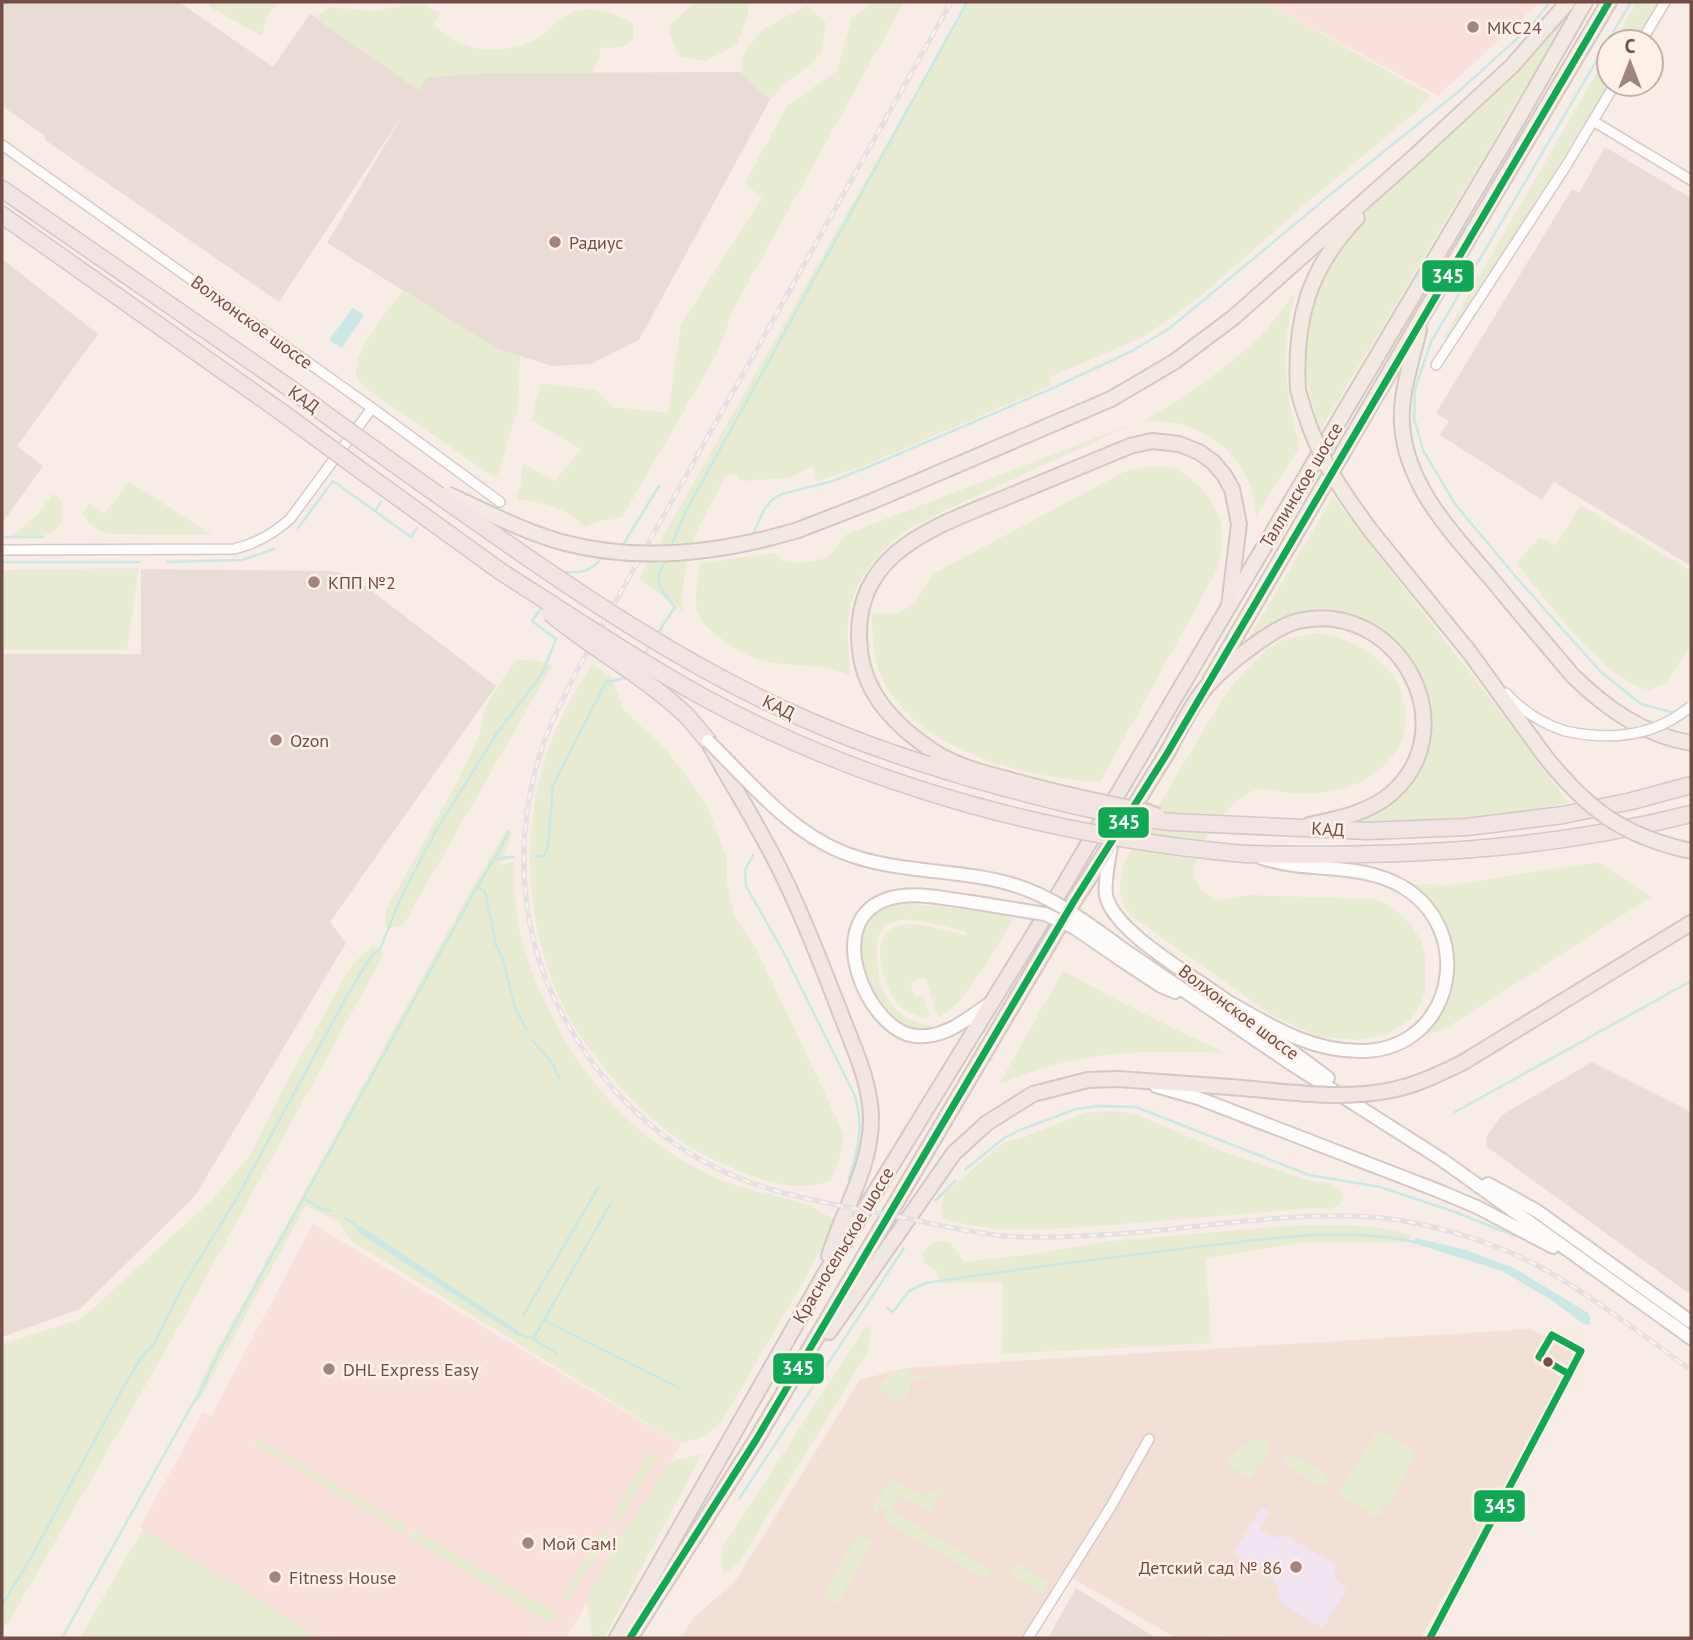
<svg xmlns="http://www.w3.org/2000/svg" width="1693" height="1640" font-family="'PT Sans',sans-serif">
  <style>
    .residential { fill: #f2e0d6 }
    .commercial { fill: #fae0dc }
    .industrial { fill: #e9dcd7 }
    .education { fill: #efe4f0 }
    .green { fill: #e7ebd1; fill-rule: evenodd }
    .water { fill: #c9e8e3 }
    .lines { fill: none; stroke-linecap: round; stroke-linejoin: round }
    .stream { stroke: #c9e8e3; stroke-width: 2.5 }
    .minor-casing { stroke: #d8c9c5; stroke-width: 12 }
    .secondary-casing { stroke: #d7c8c3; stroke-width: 16 }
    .primary-casing { stroke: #d5c7c4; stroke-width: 18 }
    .trunk-casing { stroke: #d5c7c4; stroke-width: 18 }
    .motorway-casing { stroke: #d5c7c4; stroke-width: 19 }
    .minor { stroke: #fefcfb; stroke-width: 9 }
    .secondary { stroke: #fefcfb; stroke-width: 12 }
    .primary { stroke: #f2e9e3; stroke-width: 14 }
    .trunk { stroke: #f2e6e3; stroke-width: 14 }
    .motorway { stroke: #f1e4e3; stroke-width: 16 }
    .rail-casing { stroke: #e3e0e3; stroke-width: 5 }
    .rail { stroke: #fff0e7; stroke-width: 2.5; stroke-dasharray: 8; stroke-linecap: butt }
    .minor-bridge-casing { stroke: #d8c9c5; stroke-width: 12; stroke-linecap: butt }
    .secondary-bridge-casing { stroke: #d7c8c3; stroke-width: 16; stroke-linecap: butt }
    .primary-bridge-casing { stroke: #d5c7c4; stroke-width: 18; stroke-linecap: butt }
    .trunk-bridge-casing { stroke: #d5c7c4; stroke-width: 18; stroke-linecap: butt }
    .motorway-bridge-casing { stroke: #d5c7c4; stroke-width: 19; stroke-linecap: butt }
    .minor-bridge { stroke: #fefcfb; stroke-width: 9 }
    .secondary-bridge { stroke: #fefcfb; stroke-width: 12 }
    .primary-bridge { stroke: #f2e9e3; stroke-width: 14 }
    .trunk-bridge { stroke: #f2e6e3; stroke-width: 14 }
    .motorway-bridge { stroke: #f1e4e3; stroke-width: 16 }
    .bus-1-casing { stroke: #fff0e7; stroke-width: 12 }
    .bus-1 { stroke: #10a855; stroke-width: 7 }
    .poi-dot { fill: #a2857f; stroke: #fff0e7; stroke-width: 2.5 }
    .bus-dot { fill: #744d47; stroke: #fff0e7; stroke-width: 2.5 }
    .labels { text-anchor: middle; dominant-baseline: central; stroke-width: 5; stroke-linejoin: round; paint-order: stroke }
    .poi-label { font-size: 18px; fill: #744d47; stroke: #fff0e7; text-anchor: start }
    .street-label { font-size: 18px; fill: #744d47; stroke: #fff0e7 }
    .line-badge { stroke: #fff0e7; stroke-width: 2.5 }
    .badge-label { font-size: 19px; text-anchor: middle; font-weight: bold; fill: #fff }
  </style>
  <rect width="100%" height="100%" fill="#f7ece6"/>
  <path class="residential" d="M1531,1329l45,25 -155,284h-191l-6,-3 -48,3 -114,-66 -39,66h-342l13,-21 40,-34 126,-203 45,-12z"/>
  <g class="commercial">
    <path d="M1266,2h274l-102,94z"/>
    <path d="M313,1224l368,221 -115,193h-486l63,-109 -3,-2 63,-115 8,4z"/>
  </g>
  <g class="industrial">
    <path d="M2,2h177l94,65 37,-53 109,76 8,-13 60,-4 253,-1 30,28 -131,240 -48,24 -39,2 -57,-18 -168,-105 78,-132 -126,191 -234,-162v-4l-43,-30z"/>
    <path d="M1605,147l86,51v368l-137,-84 -12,18 -102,-65 9,-14 -13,-8 136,-224 7,4z"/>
    <path d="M2,259l96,75 -81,112 26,20 -41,57z"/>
    <path d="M141,569l190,2 21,5 144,110 -166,236 16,21 -151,253 -115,113 -78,28v-683h139z"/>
    <path d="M1592,1062l99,50v183l-204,-148 -1,-10 16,-22z"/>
    <path d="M1076,1588l80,50h-108z"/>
  </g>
  <path class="education" d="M1261,1507l9,5 -10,17 17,10 7,-5 52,31 -2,4 3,12 7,5 2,4 -23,38 -42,-25 -7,-26 -40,-25z"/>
  <g class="green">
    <path d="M208,2h74c-16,8 -15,18 -20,34l-52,-29z"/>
    <path d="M695,2h53v13l-11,30 -33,16 -26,-5 -10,-29z"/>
    <path d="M875,2h29l-169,304 -20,51 -93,160c-8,3 -15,2 -22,4 -7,1 -9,6 -16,6 -18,-20 -40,-23 -65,-28l-3,-5 5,-9 1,-22 33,18 26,-32 -50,-29 10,-37 55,7 16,17 56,6 13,-89 81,-126 -17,-15 42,-77 50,-35 15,-54z"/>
    <path d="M967,2h299l164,93 -13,16 -113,94 -103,91 -30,22 -28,19 -93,40v9l-194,83 -40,12 -2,-16 -25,13 -49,3 -6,-8 -8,3c-28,52 -44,73 -43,135l-44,-32z"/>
    <path d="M1636,2h23l-23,40h-22z"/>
    <path d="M1571,4l3,2 -253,423c-6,-19 -13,-37 -15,-57 -12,-117 96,-195 172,-265 33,-32 62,-69 93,-103z"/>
    <path d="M408,5h16l17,8 -8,12c9,6 17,14 27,18 22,11 62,8 82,-8 11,-9 20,-21 35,-24 20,-5 39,4 56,12v16l-10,8 -23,1 -1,9 -6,16h-106l-60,4 -8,13 -104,-73 15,-10 43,4z"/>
    <path d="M807,6l19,17 -5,30 -11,12 -25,18 -15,17 -30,-28 4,-20 19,-23z"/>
    <path d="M1609,51v33l-150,241 -10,12 -6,2z"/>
    <path d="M403,290l92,58 25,8 -2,51 -19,65 -5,5 -126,-87c-3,-4 -10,-9 -11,-13 -9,-19 34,-71 46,-87z"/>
    <path d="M1295,292c-15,61 -11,95 5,154l-44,70c-3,-48 -33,-82 -81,-93 -10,-2 -23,-1 -33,-1 40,-23 86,-54 119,-87 13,-13 23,-29 34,-43z"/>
    <path d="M1137,422l-221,102c-35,22 -67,59 -68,102 -1,17 2,33 2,50 -27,-14 -56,-8 -85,-15 -16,-4 -30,-12 -43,-22 -34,-24 -28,-37 -21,-76l73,-10 8,7 13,3 18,-2 14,-3 20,-24z"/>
    <path d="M1151,466c7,1 15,0 22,2 11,4 20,12 27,19 25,26 25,49 17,83l-117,212c-75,-4 -184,-30 -219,-106 -9,-21 -8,-42 -10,-64 37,10 44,-12 62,-38l191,-102z"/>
    <path d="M130,482l82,53 -105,-1 -18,-10 -6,-10 6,-10 15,10z"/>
    <path d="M53,494l8,6c7,41 -19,36 -49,36l25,-21z"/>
    <path d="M1333,497l169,217 66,89 -74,14 -75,6 -68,1v-3c9,-4 26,-9 33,-17 10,-11 16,-29 24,-42 6,-12 17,-25 21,-38 2,-9 -1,-22 -4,-31 -18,-74 -121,-110 -175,-51l-3,-1z"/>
    <path d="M1581,505l110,66v74l-24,37 -17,8c-44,-7 -105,-92 -134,-127l24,-26 15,9z"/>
    <path d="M139,568l-12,82h-125v-80z"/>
    <path d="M1320,633c27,4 66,25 78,51 10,23 12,49 -4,70 -27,35 -63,41 -104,39 -12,-1 -25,-6 -37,-2 -25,10 -66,61 -57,89 3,11 14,16 23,20l28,-5 126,4 12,4 14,10 11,10 11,17 4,15v37l-7,18 -8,10 -22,14 -30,6 -41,-4 -45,-21 -138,-97c-18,-18 -16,-36 -8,-58l96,-160 20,-27 27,-25 15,-9z"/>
    <path d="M533,659l19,7 -149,259 -7,2 -10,-1v-16l74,-133 20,-44 5,-24 14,-25 16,-23z"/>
    <path d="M592,664l19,13 13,33 43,41 29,38 13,22 18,48v24l7,32 24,37 86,182 -2,17 -11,30c-41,14 -80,-5 -117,-21 -42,-20 -80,-55 -109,-91 -11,-14 -22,-28 -31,-43 -49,-84 -57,-191 -24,-282 11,-28 26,-54 42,-80z"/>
    <path d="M507,830l4,2 -3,15 -5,8 6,1v3l-7,2 -3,4 15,-3c1,25 1,51 7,75 30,106 100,204 205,245 27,10 56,14 83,23 11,4 16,12 27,14l-27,53 -87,149c-14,15 -24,19 -43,22l-329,-203 -10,-17 -34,-18 -104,190 -6,7 -3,-1 18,-40 262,-475zM360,1227l156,102 5,6 -3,1 -156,-101 -5,-4z"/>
    <path d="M1599,862l52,35 -208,133 -27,9c12,-9 23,-19 30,-33 23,-42 -1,-96 -36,-122l40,1z"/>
    <path d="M904,903l94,10 15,6c-16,26 -48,88 -75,98l-13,-40 -15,6 5,15 8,-2 7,22c-11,-1 -22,-5 -30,-12 -16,-16 -34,-70 -3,-80 20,-6 48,6 69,9v-3c-19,-5 -44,-14 -64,-12 -26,4 -28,26 -24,46 2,6 0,11 2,16 7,24 27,42 51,43v4c-9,-1 -19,0 -27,-4 -14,-6 -22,-18 -29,-31 -23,-38 -24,-82 29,-91z"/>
    <path d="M373,945l10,7 -4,11 -212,385 -160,277 -5,2v-283l79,-25 131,-119 39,-46 27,-56 73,-132z"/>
    <path d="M1063,971l79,42 83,40c-85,-3 -146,-3 -226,31z"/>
    <path d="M1115,1111l23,4 86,37 89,30 18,1 14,12 -5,10 -11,4 -17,-1c-68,6 -135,12 -203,17 -55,3 -114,12 -166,-7l-2,-7 4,-18 60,-52 13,-2 67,-26z"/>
    <path d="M1282,1226c34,0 101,-5 130,11l-9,6h-102l-96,15 7,85 -210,11 1,-72 -62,1 -4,-11 -13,-9 -1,-10c8,-13 13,-13 27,-11l14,20 77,-9 60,-11z"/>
    <path d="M866,1326l5,3 -4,24 -128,210 -17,12v-27z"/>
    <path d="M903,1369l5,1 1,6 67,-3 -66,6v11l-8,11 -5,1 -17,-11 -1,-7 11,-10z"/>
    <path d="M1377,1431h6l30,19 3,5 -27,49 -6,-3 -3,6 5,4 -9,6 -36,-21 -1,-5z"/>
    <path d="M255,1439h4l149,88 -4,7 -148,-89 -2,-2z"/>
    <path d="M1251,1440l17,2 2,7 -20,30 -23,-15 4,-8z"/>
    <path d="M650,1451l9,6 -40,64 -5,1 -1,-7z"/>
    <path d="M702,1454l-98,184h-12l-5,-37 4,-14 75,-121 7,-5z"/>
    <path d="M1293,1455l33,19 1,8 -8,3 -34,-20v-8z"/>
    <path d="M894,1481l27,15 23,-8 -14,24 -30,-18 -9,16 101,61 -5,9 -103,-59 4,-9 -8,-4 -4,8 -4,-7 16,-27z"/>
    <path d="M143,1529l178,109h1h-242z"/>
    <path d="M413,1529l140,82 4,5 -2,5 -4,2 -11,-5 -131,-81z"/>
    <path d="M603,1529l5,1 3,5 -41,63 -5,2 -2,-5z"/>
    <path d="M859,1533l15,8 -37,63 -15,-9z"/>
    <path d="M1016,1563l33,20 -7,11 -32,-20z"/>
  </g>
  <g class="water">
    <path d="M353,308l11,7 -22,33 -11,-6v-5z"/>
    <path d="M360,1226l156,103 5,6 -3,1 -156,-101 -5,-4v-4z"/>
    <path d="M1415,1238l48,11 51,19 74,45 2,4v7l-5,1 -35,-26 -48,-28 -89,-28z"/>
  </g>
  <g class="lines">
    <g class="stream">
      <path d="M1631,2l-200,340 -16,47 -1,29 9,32 32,54 67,80 79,88 40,32 34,9"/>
      <path d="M375,511l6,-9"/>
      <path d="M298,528l35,-47 78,56 6,-9"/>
      <path d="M2,537h41"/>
      <path d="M720,541l33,-7 12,-26 8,-9 9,-5 51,-13 40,-16 178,-76 81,-38 38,-23 161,-134 127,-102 72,-65 20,-25"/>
      <path d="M621,548l38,-62"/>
      <path d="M670,548l16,-37 281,-509"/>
      <path d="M2,562h137"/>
      <path d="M167,562l75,-2 32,-11"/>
      <path d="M564,574l2,-2c17,1 26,-1 36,-15"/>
      <path d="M656,636l19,-29c-18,-20 -21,-25 -9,-49"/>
      <path d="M643,657l8,-13"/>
      <path d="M753,855l-8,15 1,16 38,67 71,143c9,33 3,52 -6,83"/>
      <path d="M536,857l8,-1 4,-9 5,-62 53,-103 21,-4"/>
      <path d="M495,859l14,-28"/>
      <path d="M477,887l8,5 11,53 7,15 12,48 12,22"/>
      <path d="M533,1041l19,22 7,15"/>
      <path d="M1455,1112l236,-131"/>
      <path d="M965,1170l39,-32 16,-8 56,-21 23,-3 37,1 173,68 71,12 75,25 60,24"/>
      <path d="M305,1199l16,10 9,2"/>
      <path d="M935,1201l20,-20"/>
      <path d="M344,1218l10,6 4,5"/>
      <path d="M887,1308l6,4 16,-21 17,-8c90,-14 180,-25 271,-36 71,-8 148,-21 218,-5"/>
      <path d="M523,1316l76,-130"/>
      <path d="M544,1320l135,68"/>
      <path d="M518,1334l15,5"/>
      <path d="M556,1353l-23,-14 78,-136"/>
      <path d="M739,1499l165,-251"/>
      <path d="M2,1605l27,-44 94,-173 19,-32 11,-11 28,-56 57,-93 109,-200 21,-35 13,-14 18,-45 35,-68 63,-101 45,-59 14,-35 -24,-18 11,-15"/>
      <path d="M62,1638l131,-235 5,-6 16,-35 59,-109 204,-366 17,-28 19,-2"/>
    </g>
    <defs>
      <g id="minor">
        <path d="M1641,42l24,-40"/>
        <path d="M1593,121l98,59"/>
        <path d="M2,145l370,263 128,94"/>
        <path d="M1436,365l130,-199 49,-82"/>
        <path d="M2,550l232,-1c22,-5 39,-15 56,-30l82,-111"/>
        <path d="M1506,693c17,19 35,30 59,38"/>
        <path d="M1028,1638l82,-130 39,-69"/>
        <path d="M1430,1638l151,-287"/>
      </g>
      <g id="secondary">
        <path d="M1111,846c-2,13 -7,36 -5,49 7,39 99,87 130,113"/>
        <path d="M971,902c-25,-3 -56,-11 -80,-4 -73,20 -23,134 25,138 28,3 51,-17 73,-32"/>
        <path d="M1123,949l167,114 151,96 250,179"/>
        <path d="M1120,959l41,27 14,6"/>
        <path d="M1232,1004c42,24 83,49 134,47 89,-5 110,-120 37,-164 -34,-20 -72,-17 -109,-22 -11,-1 -21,-4 -32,-7"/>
        <path d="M1252,1022l76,56"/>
        <path d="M1156,1086l42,12 241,93 38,16 76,40"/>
        <path d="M1488,1184l49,27 154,111"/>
      </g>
      <g id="primary">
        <path d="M1419,330c-7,30 -19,63 -17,94 4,64 53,112 92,158 26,32 53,63 79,94 34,33 71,59 118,67"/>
        <path d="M1298,390c-4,-69 10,-121 59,-172"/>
        <path d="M798,530l75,-29 238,-102 63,-37 60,-45 181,-161 97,-90 56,-64"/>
        <path d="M1371,531l99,122 74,102"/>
        <path d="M1229,606l286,-482 70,-122"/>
        <path d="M1211,679l212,-364 186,-313"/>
      </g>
      <g id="trunk">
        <path d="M710,745c25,45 53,88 75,135 21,43 38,88 55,132 13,34 31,71 31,107 0,49 -28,91 -42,137"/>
        <path d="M1462,1063l229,-140"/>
        <path d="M829,1332l125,-179 33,-30 46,-29 55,-14 30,-1 112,8"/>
        <path d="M617,1638l206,-361 241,-392 165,-279 10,-82 -7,-35 -8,-14 -11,-13 -14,-10 -20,-8 -27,-3 -22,5c-41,17 -82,34 -123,51 -73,30 -158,56 -147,153 5,47 39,79 76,103"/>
        <path d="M630,1638l126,-198 318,-539c32,-48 62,-98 93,-148 11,-20 26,-52 41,-68 17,-19 65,-58 90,-64 97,-23 170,103 94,172 -23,20 -55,26 -83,32"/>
      </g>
      <g id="motorway">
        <path d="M2,189l289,200"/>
        <path d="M2,215l278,196"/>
        <path d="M359,469l141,102"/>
        <path d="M687,716l21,25"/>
        <path d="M1172,822l195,9 100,-4 96,-12 69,-14 59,-16"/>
        <path d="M1245,854c154,3 295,-2 446,-40"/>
      </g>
    </defs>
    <use href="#minor" class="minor-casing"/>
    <use href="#secondary" class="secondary-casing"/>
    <use href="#primary" class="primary-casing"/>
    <use href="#trunk" class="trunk-casing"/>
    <use href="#motorway" class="motorway-casing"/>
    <use href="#minor" class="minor"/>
    <use href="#secondary" class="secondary"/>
    <use href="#primary" class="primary"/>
    <use href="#trunk" class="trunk"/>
    <use href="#motorway" class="motorway"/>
    <defs>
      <path id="rail" d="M951,2l-372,665c-13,26 -28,53 -37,81 -29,87 -24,185 20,266 47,87 117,149 212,176 36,11 73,17 110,24 40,7 80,18 120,22 37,3 76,0 113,-2 93,-6 208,-30 298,-11 47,10 95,26 136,50 49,29 94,64 140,97"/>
    </defs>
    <use href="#rail" class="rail-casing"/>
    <use href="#rail" class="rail"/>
    <defs>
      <path id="minor-bridge" d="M1565,731c46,10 90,6 126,-25"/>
      <g id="secondary-bridge">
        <path d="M708,741c41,40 80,89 134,111 54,22 116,16 172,33 40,12 75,39 109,64"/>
        <path d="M971,902l74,12 30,14 45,31"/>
      </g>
      <g id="primary-bridge">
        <path d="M1298,390c16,60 36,91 73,141"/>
        <path d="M447,494c38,17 77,38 118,49 78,20 157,10 233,-13"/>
        <path d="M1544,755c43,54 78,81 147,96"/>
      </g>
      <g id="trunk-bridge">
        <path d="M936,753c21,13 47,20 71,26 46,13 92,23 138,32l13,5"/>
        <path d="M1230,1087c53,4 110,14 162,3 25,-5 47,-16 70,-27"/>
      </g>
      <g id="motorway-bridge">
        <path d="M291,389c68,50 137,99 207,148 92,64 186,127 289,174 69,32 142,56 215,76 56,15 112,30 170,35"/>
        <path d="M280,411l79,58"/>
        <path d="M500,571c67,43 133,87 203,126 166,91 354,140 542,157"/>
        <path d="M550,613c44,37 95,63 137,103"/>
      </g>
    </defs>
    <use href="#minor-bridge" class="minor-bridge-casing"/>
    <use href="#secondary-bridge" class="secondary-bridge-casing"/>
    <use href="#primary-bridge" class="primary-bridge-casing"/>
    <use href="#trunk-bridge" class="trunk-bridge-casing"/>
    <use href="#motorway-bridge" class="motorway-bridge-casing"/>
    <use href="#minor-bridge" class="minor-bridge"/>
    <use href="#secondary-bridge" class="secondary-bridge"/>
    <use href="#primary-bridge" class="primary-bridge"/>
    <use href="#trunk-bridge" class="trunk-bridge"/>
    <use href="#motorway-bridge" class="motorway-bridge"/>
    <defs>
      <g id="bus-1">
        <path d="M1552,1335l29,16 -12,23 -30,-17z"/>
        <path d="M630,1638l126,-198 318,-539 94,-149 441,-750"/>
        <path d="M1430,1638l139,-264"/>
      </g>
    </defs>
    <use href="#bus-1" class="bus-1-casing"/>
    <use href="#bus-1" class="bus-1"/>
  </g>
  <g class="poi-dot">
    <circle cx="1473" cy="27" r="7"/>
    <circle cx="555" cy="242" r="7"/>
    <circle cx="314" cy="582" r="7"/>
    <circle cx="276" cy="740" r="7"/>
    <circle cx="329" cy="1369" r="7"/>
    <circle cx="528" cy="1543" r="7"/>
    <circle cx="1296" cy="1567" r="7"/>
    <circle cx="275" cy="1577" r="7"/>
  </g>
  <circle class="bus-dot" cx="1548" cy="1362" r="6"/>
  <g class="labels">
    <g class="poi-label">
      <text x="1487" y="27">МКС24</text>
      <text x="569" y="242">Радиус</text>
      <text x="328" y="582">КПП №2</text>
      <text x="290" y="740">Ozon</text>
      <text x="343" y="1369">DHL Express Easy</text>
      <text x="542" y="1543">Мой Сам!</text>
      <text x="1282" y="1567" text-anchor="end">Детский сад № 86</text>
      <text x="289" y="1577">Fitness House</text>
    </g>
    <g class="street-label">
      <text transform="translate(252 322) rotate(36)">Волхонское шоссе</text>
      <text transform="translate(304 399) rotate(36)">КАД</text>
      <text transform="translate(1301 485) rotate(-59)">Таллинское шоссе</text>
      <text transform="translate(779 707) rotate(26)">КАД</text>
      <text transform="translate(1328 829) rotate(3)">КАД</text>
      <text transform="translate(1239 1012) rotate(37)">Волхонское шоссе</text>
      <text transform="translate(843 1245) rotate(-59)">Красносельское шоссе</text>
    </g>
  </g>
  <g class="line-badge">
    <rect x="1421" y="259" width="54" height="34" rx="7" fill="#10a855"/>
    <rect x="1097" y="806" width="53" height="33" rx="7" fill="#10a855"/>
    <rect x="772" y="1352" width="53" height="33" rx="7" fill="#10a855"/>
    <rect x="1473" y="1489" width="53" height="34" rx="7" fill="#10a855"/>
  </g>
  <g class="badge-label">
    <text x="1448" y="283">345</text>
    <text x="1124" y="829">345</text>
    <text x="798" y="1375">345</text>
    <text x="1500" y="1513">345</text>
  </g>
  <rect width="1693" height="1640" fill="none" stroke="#744d47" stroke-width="7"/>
  <g transform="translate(1630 63)"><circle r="33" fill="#fff0e7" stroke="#c7afa7" stroke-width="2"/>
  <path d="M0-5L12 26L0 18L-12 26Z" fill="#a2857f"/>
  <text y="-10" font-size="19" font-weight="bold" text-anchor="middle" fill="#744d47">С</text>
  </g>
</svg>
